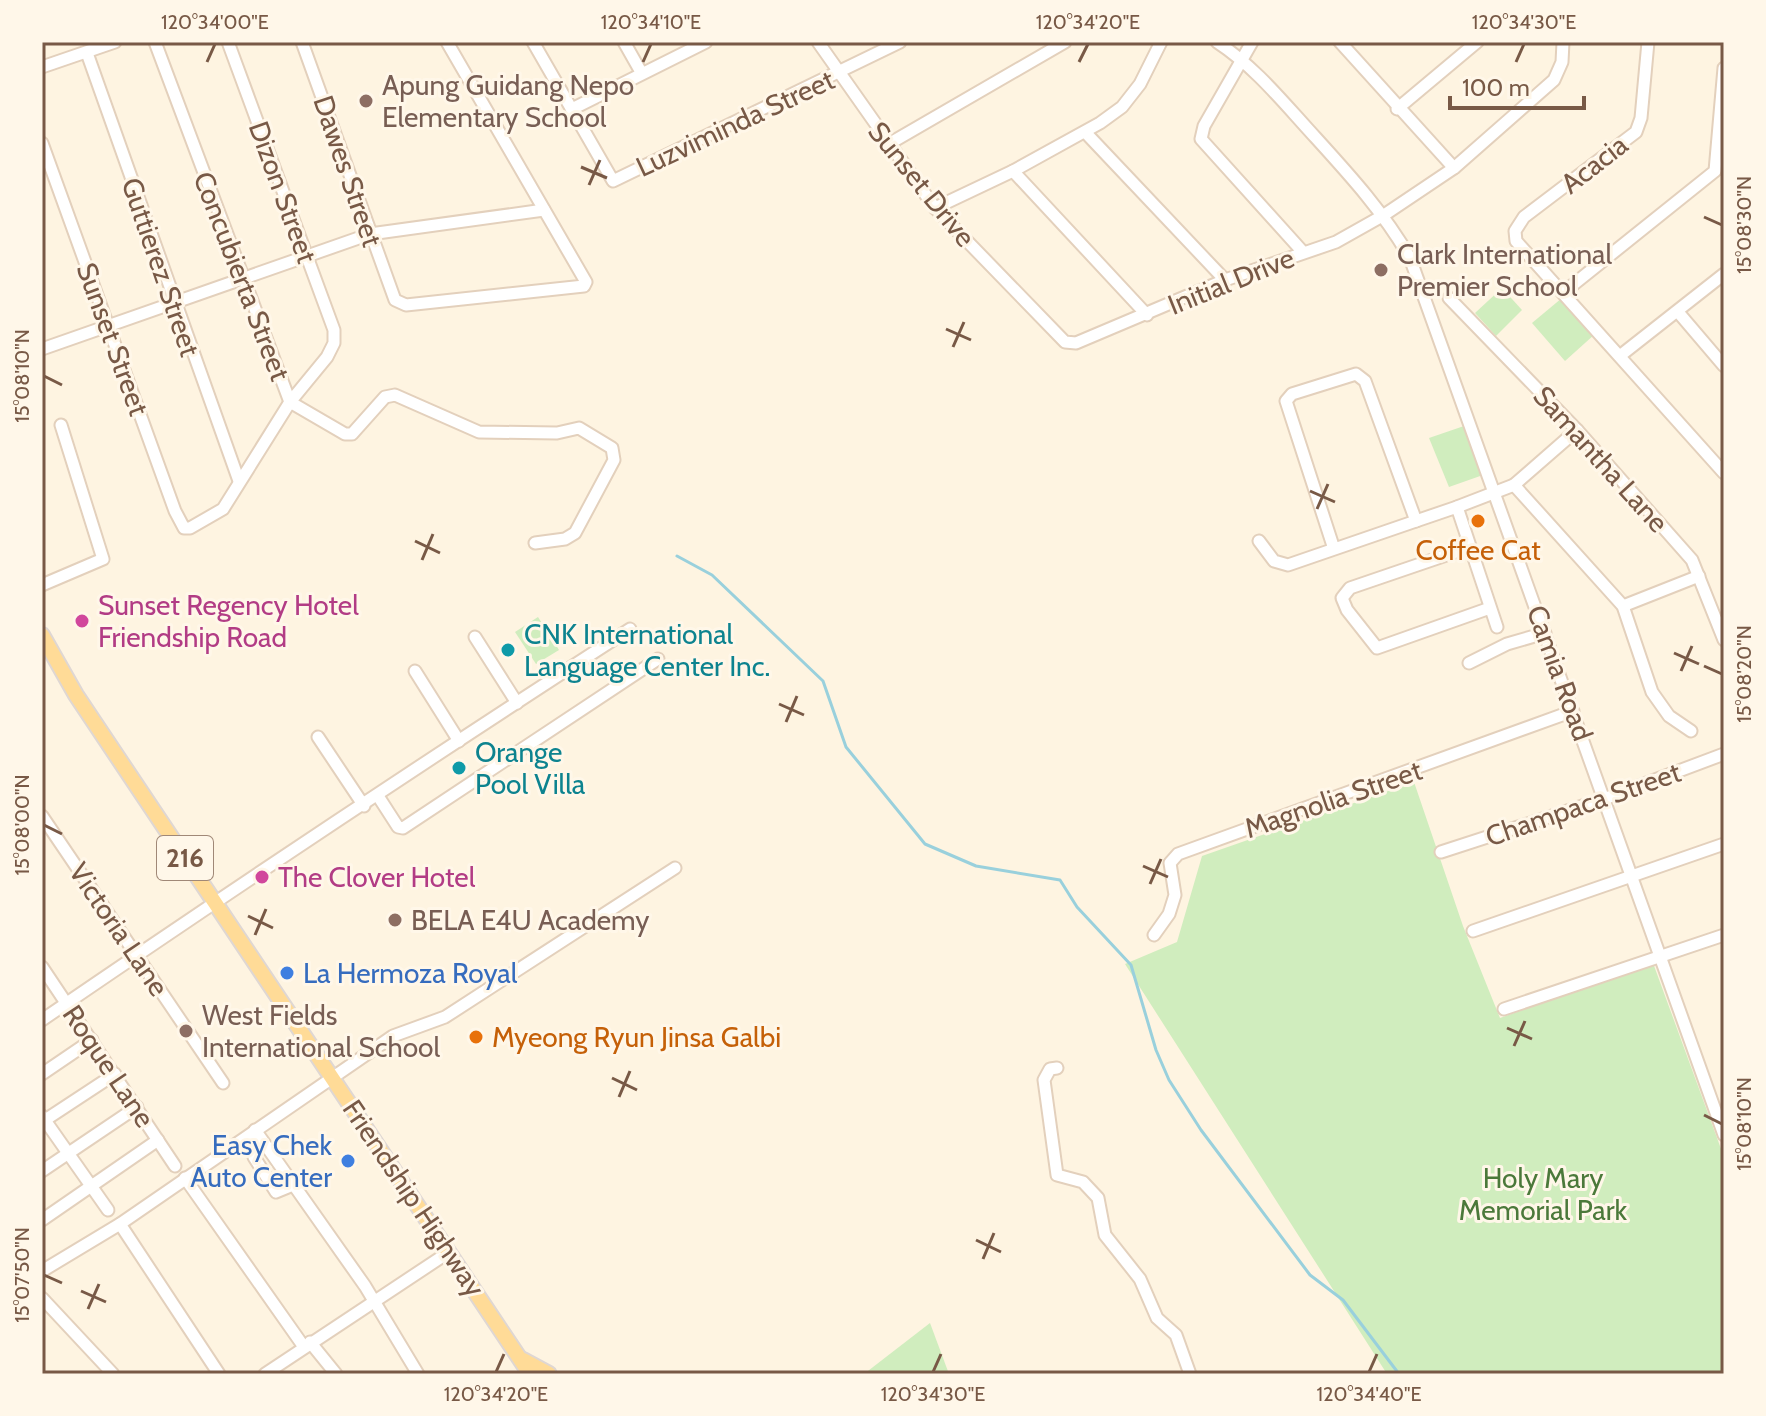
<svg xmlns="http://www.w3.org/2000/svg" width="1766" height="1416" font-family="Cabin,sans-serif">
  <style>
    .green { fill: #d0edbe }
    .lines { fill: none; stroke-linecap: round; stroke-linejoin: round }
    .stream { stroke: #99d0dc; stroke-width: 3 }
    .minor-casing { stroke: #e3d0bc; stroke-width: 15 }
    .major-casing { stroke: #dfd7d3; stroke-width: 18 }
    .minor { stroke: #fff; stroke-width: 11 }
    .major { stroke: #ffdb97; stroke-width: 14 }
    .ticks { fill: none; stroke: #785946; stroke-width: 3 }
    .education-dot { fill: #8d6e63; stroke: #fff7e9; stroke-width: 3 }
    .food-dot { fill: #e8710a; stroke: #fff7e9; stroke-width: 3 }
    .hotel-dot { fill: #d1479c; stroke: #fff7e9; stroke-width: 3 }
    .culture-dot { fill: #0f9aa8; stroke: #fff7e9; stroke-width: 3 }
    .shop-dot { fill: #3f7fe0; stroke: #fff7e9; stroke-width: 3 }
    .labels { text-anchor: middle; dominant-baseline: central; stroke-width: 6; stroke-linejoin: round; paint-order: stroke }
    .shield { fill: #fff7e9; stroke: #a08877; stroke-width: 2 }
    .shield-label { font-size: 26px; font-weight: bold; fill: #785946 }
    .education-label { font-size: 28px; fill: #785e54; stroke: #fff7e9; text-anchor: start }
    .street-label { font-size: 28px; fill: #785946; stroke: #fff7e9 }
    .food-label { font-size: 28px; fill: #c56008; stroke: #fff7e9 }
    .hotel-label { font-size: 28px; fill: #b23c85; stroke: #fff7e9; text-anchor: start }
    .culture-label { font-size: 28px; fill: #0d838f; stroke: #fff7e9; text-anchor: start }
    .shop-label { font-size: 28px; fill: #366cbe; stroke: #fff7e9; text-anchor: start }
    .park-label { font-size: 28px; fill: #4b793a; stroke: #fff7e9 }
    .neatline { fill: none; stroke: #785946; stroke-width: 3 }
    .ticks-label { font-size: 20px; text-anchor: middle; fill: #785946 }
  </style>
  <rect width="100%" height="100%" fill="#fef4e1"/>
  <g class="green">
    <path d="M1502,288l20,22 -26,26 -21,-23z"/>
    <path d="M1562,298l33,36 -30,27 -33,-38z"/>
    <path d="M1464,426l19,49 -34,12 -20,-49z"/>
    <path d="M538,617l21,33 -23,14 -21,-32z"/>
    <path d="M1414,782l49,144 37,92 153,-55 71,194v217h-337l-262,-410 52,-22 25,-86z"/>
    <path d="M930,1323l19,51h-85z"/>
  </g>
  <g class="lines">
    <path class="stream" d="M677,556l35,19 111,106 23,66 79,97 51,22 84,14 17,27 54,58 25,85 13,30 32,50 109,145 33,25 56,74"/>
    <defs>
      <g id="minor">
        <path d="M155,42l135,360 55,32h7l33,-37 10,-2 84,37 78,1 22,-5 33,20 2,12 -39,73 -10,6 -30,4"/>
        <path d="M302,42l93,258 11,5 178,-19 2,-4 -139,-240"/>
        <path d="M533,42l80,139 287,-139"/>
        <path d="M624,42l17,30"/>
        <path d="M818,42l117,166 130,134 11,1 149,-63 111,-38 48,-27 70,-47 100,-88 8,-18 1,-20"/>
        <path d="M1217,42c35,23 61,54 89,85 38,42 76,82 104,131l314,877"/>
        <path d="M1252,42l-48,84 -3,13 101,112"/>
        <path d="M1340,42l114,126"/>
        <path d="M1648,42l-7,76 -5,14 -112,85 -9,14 1,10 208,232"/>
        <path d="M87,53l152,428"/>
        <path d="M42,67l73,-25"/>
        <path d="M572,109l134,-67"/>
        <path d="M1397,109l80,-67"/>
        <path d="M1085,132l140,148"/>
        <path d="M42,143l133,368 9,17h6l33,-19 67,-107 37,-45 7,-14v-13l-106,-288"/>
        <path d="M887,145l178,-103"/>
        <path d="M1013,171l134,144"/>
        <path d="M935,208l78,-37 87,-48 22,-16 18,-23 21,-42"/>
        <path d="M1564,292l151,-121 9,-103"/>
        <path d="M1449,298l128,132 115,130 32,80"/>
        <path d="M1678,312l46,54"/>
        <path d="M42,349l328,-115 174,-24"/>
        <path d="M1621,355l103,-81"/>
        <path d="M1577,430l-63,55 109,121 29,86 17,24 22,15"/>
        <path d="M1457,507l57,-22"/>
        <path d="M1416,521l41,-14 40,120"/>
        <path d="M1259,541l15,20 14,4 128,-44 -51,-140 -9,-7 -64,20 -6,7 48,148"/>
        <path d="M1470,547l-120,41 -8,10 5,12 30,38 113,-40"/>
        <path d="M42,585l61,-26 -42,-134"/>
        <path d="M1623,606l76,-30"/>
        <path d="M475,637l42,66"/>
        <path d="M1469,663l38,-19 38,-11"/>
        <path d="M415,671l44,70"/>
        <path d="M318,737l46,69"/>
        <path d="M378,796l20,31 5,1 255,-169"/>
        <path d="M42,816l181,267"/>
        <path d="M1441,852l163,-53 120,-45"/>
        <path d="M1473,931l251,-87"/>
        <path d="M1154,935l15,-21 6,-19 -5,-32 8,-9 395,-143"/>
        <path d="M42,967l133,199"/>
        <path d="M1504,1009l220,-74"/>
        <path d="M42,1020c194,-133 390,-263 588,-391"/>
        <path d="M1057,1068l-7,1 -6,11 13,95 26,7 15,16 7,37 35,44 17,39 19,17 14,39"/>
        <path d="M42,1074l50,-34"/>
        <path d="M42,1116l66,94"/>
        <path d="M42,1122l73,-48"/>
        <path d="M255,1130l110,156 53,88"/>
        <path d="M254,1157l22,35 17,-7"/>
        <path d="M42,1171l95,-64"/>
        <path d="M185,1178l119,169"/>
        <path d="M42,1220l116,-80"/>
        <path d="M120,1224l99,150"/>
        <path d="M42,1271l78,-47 273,-188 52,-19 230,-149"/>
        <path d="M42,1298l71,76"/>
        <path d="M310,1342l26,32"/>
        <path d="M265,1374l184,-122"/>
      </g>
      <g id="major">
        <path d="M42,635l34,60 454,679"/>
        <path d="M523,1360l26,14"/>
      </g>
    </defs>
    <use href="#minor" class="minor-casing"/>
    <use href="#major" class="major-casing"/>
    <use href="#minor" class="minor"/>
    <use href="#major" class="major"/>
  </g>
  <path class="ticks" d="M207,62l8,-18M643,62l8,-18M1079,62l9,-18M1516,62l8,-18M581,167l26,11M589,185l11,-25M1704,217l18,8M946,329l25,11M953,347l11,-25M44,376l18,9M1310,491l25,11M1317,509l11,-25M415,541l25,12M422,560l11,-26M1674,653l25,11M1704,666l18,8M1681,671l11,-25M779,704l25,11M786,722l11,-26M44,825l18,9M1143,866l25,11M1150,884l11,-25M248,916l25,12M255,935l11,-26M1507,1028l25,11M1514,1046l11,-25M612,1078l25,12M619,1097l11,-26M1704,1115l18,9M976,1240l25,12M983,1259l11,-26M44,1275l18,8M81,1291l25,11M88,1309l11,-25M496,1372l8,-18M933,1372l8,-18M1369,1372l8,-18"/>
  <g class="education-dot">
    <circle cx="366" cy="101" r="8"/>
    <circle cx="1381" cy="270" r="8"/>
    <circle cx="395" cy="920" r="8"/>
    <circle cx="186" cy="1031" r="8"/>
  </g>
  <g class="food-dot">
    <circle cx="1478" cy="521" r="8"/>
    <circle cx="476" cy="1037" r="8"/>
  </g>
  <g class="hotel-dot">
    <circle cx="82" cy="621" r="8"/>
    <circle cx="262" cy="877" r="8"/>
  </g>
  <g class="culture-dot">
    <circle cx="508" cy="650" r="8"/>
    <circle cx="459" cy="768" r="8"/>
  </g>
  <g class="shop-dot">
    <circle cx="287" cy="973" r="8"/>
    <circle cx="348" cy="1161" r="8"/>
  </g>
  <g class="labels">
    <rect class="shield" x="157" y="836" width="56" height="44" rx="6"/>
    <g class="shield-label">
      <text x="185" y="858">216</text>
    </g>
    <g class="education-label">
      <text x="382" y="85">Apung Guidang Nepo<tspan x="382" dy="32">Elementary School</tspan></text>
      <text x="1397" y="254">Clark International<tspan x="1397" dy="32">Premier School</tspan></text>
      <text x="411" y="920">BELA E4U Academy</text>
      <text x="202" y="1015">West Fields<tspan x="202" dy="32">International School</tspan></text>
    </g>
    <g class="street-label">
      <text transform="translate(735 123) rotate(-25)">Luzviminda Street</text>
      <text transform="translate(1594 164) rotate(-38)">Acacia</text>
      <text transform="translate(348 171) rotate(71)">Dawes Street</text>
      <text transform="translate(922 184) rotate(51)">Sunset Drive</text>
      <text transform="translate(283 192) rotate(70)">Dizon Street</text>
      <text transform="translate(161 267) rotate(71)">Guttierez Street</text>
      <text transform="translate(242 276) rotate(69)">Concubierta Street</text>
      <text transform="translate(1231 281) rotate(-22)">Initial Drive</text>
      <text transform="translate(113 339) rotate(70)">Sunset Street</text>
      <text transform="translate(1601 459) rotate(48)">Samantha Lane</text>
      <text transform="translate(1560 673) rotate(70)">Camia Road</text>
      <text transform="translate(1333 799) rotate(-19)">Magnolia Street</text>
      <text transform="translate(1583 804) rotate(-19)">Champaca Street</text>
      <text transform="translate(119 929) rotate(56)">Victoria Lane</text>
      <text transform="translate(109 1066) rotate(56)">Roque Lane</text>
      <text transform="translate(414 1198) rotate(56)">Friendship Highway</text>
    </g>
    <g class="food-label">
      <text x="1478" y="550">Coffee Cat</text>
      <text x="492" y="1037" text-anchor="start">Myeong Ryun Jinsa Galbi</text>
    </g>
    <g class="hotel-label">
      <text x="98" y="605">Sunset Regency Hotel<tspan x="98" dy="32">Friendship Road</tspan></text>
      <text x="278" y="877">The Clover Hotel</text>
    </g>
    <g class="culture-label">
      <text x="524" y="634">CNK International<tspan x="524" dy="32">Language Center Inc.</tspan></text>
      <text x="475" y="752">Orange<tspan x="475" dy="32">Pool Villa</tspan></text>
    </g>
    <g class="shop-label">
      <text x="303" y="973">La Hermoza Royal</text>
      <text x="332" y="1145" text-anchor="end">Easy Chek<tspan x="332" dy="32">Auto Center</tspan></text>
    </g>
    <g class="park-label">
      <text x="1543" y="1178">Holy Mary<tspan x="1543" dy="32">Memorial Park</tspan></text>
    </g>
  </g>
  <rect width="1766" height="1416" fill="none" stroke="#fff7e9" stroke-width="88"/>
  <path d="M1450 96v12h134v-12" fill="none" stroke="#785946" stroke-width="4"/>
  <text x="1462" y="96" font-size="24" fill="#785946" stroke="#fff7e9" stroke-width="6" paint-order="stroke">100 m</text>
  <rect x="44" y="44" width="1678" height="1328" class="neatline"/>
  <g class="ticks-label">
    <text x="215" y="29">120°34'00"E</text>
    <text x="651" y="29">120°34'10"E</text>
    <text x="1088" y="29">120°34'20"E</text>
    <text x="1524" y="29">120°34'30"E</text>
    <text transform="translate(1744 225) rotate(-90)" y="7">15°08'30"N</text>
    <text transform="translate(22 376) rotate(-90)" y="7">15°08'10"N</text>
    <text transform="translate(1744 674) rotate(-90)" y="7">15°08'20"N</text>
    <text transform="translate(22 825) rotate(-90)" y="7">15°08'00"N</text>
    <text transform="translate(1744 1124) rotate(-90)" y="7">15°08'10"N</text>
    <text transform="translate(22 1275) rotate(-90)" y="7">15°07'50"N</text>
    <text x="496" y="1401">120°34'20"E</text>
    <text x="933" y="1401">120°34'30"E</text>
    <text x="1369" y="1401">120°34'40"E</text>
  </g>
</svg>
